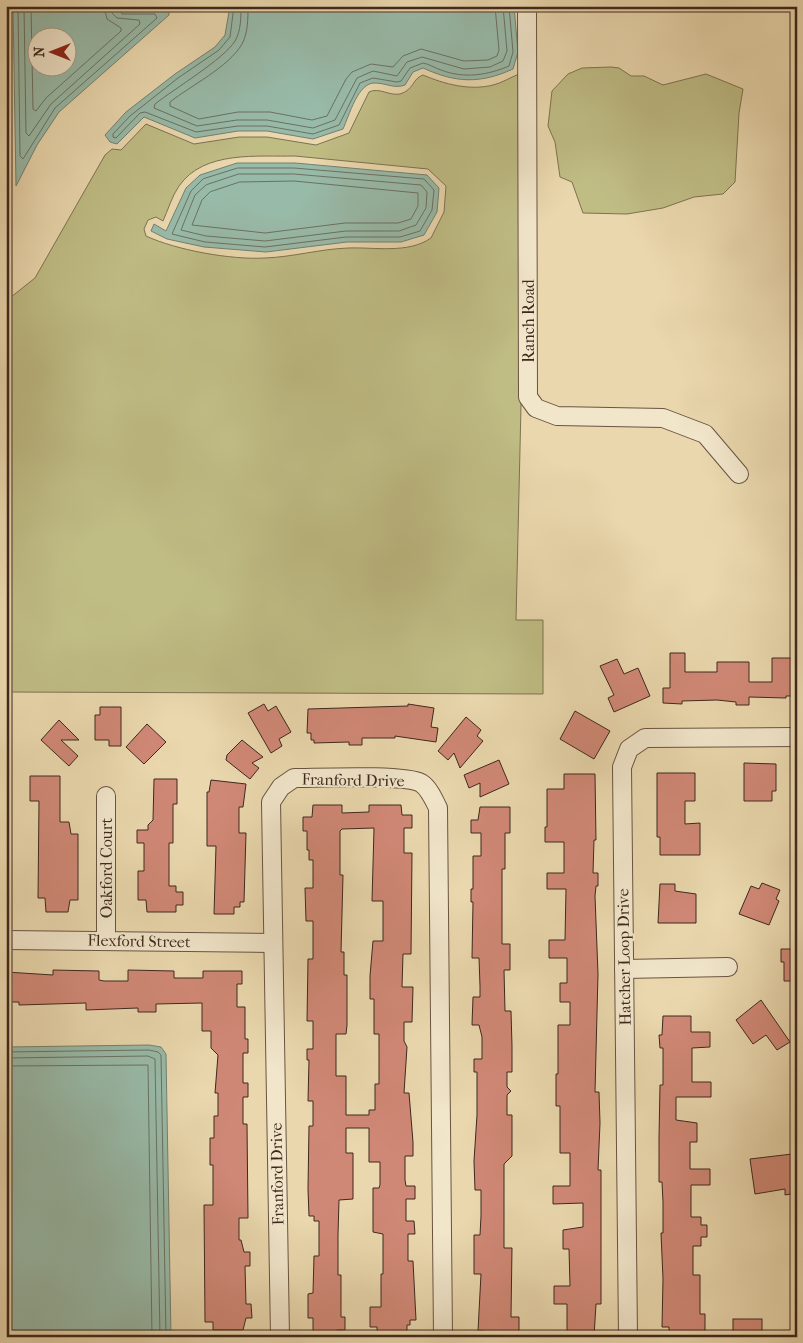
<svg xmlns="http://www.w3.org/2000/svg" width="803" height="1343" font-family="'IM FELL French Canon',serif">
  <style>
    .green { fill: #bfbc84; stroke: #7e7251; fill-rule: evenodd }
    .water { fill: #98baa8; stroke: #748071; fill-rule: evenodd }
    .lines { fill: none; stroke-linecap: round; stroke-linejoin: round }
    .shore { stroke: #6b7163; stroke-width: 1 }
    .building { fill: #d08876; stroke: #3e281e; fill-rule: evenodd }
    .street-casing { stroke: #695442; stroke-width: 20 }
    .street { stroke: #f1e5ca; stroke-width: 18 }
    .labels { text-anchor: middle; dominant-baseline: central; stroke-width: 4; stroke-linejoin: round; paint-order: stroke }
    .street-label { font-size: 16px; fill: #3e281e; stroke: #f1e5ca }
  </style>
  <rect width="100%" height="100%" fill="#ead7ad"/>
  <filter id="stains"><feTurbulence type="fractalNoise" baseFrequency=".004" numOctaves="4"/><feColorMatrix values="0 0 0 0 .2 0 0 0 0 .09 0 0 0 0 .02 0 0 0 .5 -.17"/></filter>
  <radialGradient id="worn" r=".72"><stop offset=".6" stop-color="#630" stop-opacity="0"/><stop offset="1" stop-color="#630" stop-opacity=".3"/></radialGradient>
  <g class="green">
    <path d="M611,67l8,1 12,8h13l19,9 43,-11 37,15 -4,24 -4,69 -12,12 -29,3 -31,11 -36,6 -44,-1 -11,-31 -12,-5 -5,-35 -7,-16 4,-35 16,-17 14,-6z"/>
    <path d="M519,74l2,332 -5,214h27v74l-537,-2v-391l29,-23 70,-123 7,-6 9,1 25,-26 48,20 45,-7h28l49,8 33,-12 20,-41c10,-5 20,4 31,2 14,-4 12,-15 23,-19 21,9 47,16 70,10 9,-2 18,-8 26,-11zM295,156l133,13 18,17 -2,26 -13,26c-23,16 -56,9 -83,10 -28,1 -55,9 -83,10 -34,2 -89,-8 -119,-22l-2,-7 4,-9 8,-3 7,4c5,-11 9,-25 16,-35 25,-36 79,-29 116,-30z"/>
  </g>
  <g class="water">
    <path d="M13,6l152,4 4,1v4l-110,97 -22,33 -21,41zM38,38h30v30h-30z"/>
    <path d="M230,6h284l4,46 -5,17c-33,15 -57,14 -90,-1l-10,4 -8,13c-11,4 -19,-2 -30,-2 -17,-1 -26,33 -32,46l-30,10 -46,-8h-29l-43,7 -51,-21 -27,27 -7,-2 -5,-7 21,-23 49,-38 40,-27 10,-12z"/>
    <path d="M237,163h58l132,12 12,13 -2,24 -13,23 -23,7h-54l-81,10 -62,-5 -37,-8 -16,-8 3,-7 12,7 20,-43 14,-13z"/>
    <path d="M149,1045l12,2 5,7 5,283h-165v-290z"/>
  </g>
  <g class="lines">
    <g class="shore">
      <path d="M18,6l2,150 3,3 32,-51 102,-90 -2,-4h-33l-5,-8"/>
      <path d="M24,6l2,127 3,3 22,-32 89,-80 -1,-4 -22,-2 -5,-5 -1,-7"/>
      <path d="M31,6l2,103 3,2 10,-13 75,-67v-3l-14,-9 -3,-13"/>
      <path d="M234,6l-4,31 -11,13 -41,28 -48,38 -17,18v3l3,1 24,-25 5,-1 51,20 42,-6h29l46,8 26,-9 21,-42 13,-5 24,4 4,-1 9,-13 13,-5c6,1 12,5 18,7 23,9 47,5 68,-4l4,-14 -4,-46"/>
      <path d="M241,6c0,11 0,25 -6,35 -11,18 -61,48 -80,63l-1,4 43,18 40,-6h30l46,8 22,-8 22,-42 16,-7 24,5 10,-14 15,-5 42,12 26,-2 13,-6 4,-10 -4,-45"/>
      <path d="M248,6c0,13 0,27 -6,38 -13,23 -52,42 -72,58v4l29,13 39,-7h32l42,8 15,-4 19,-37 6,-7 19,-8 22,3 10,-11 18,-7 43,12 24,-1 9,-4 2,-6 -4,-44"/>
      <path d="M238,168h56l130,11 10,11 -2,20 -12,21 -20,6h-54l-81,10 -60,-5 -33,-8 19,-43 12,-12z"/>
      <path d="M239,174h55l127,11 6,7 -1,16 -10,17 -17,6h-53l-81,10 -59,-5 -25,-6 14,-35 11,-10z"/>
      <path d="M240,182l54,-1 124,12v13l-7,13 -13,4h-53l-80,10 -73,-8 10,-25 8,-8z"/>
      <path d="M6,1052l143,-2 9,2 3,3 5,282"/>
      <path d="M6,1058l142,-2 7,3 5,278"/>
      <path d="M6,1066l142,-1 4,272"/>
    </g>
  </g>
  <g class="building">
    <path d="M670,653h15v19h32v-10h32v20h23v-24h25v38h-11v2l-37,-1v8h-13v-3l-19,-2 -35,1v3l-19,-1v-15h7z"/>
    <path d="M617,659l7,15 14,-6 12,28 -36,16 -6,-14 6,-3 -14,-29z"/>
    <path d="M264,704l4,7 8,-5 15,26 -12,7 3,7 -11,7 -23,-40z"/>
    <path d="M408,704l26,4 -3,19 7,1 -2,14 -41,-6v2h-33v7h-13v-3l-35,1v-3h-3v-7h-4l1,-24 100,-3z"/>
    <path d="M100,707h21v39h-12v-6h-14v-25h5z"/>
    <path d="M575,711l35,20 -16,28 -34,-20z"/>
    <path d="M466,717l15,13 -4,6 6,5 -23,27 -6,-15 -6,7 -10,-9z"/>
    <path d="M59,720l20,20h-18l17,16 -9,10 -28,-26z"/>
    <path d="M147,724l19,18 -22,22 -18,-17z"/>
    <path d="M242,740l21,17 -11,6 7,5 -9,11 -24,-19 1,-5z"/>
    <path d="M499,760l10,24 -29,13v-14l-11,5 -5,-13z"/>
    <path d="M744,763l32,1v27h-4v10h-28z"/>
    <path d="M657,773h38v28h-10v23l15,-1v32h-40v-18h-3z"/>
    <path d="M564,774h31l1,66h-2l-1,33h5v13h-2l-1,10 3,78 -3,118h4l1,31 -2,47h3v134h-5l-2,33h-27v-33h-13v-18h16l-1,-37h-6v-19l20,-3v-24l-30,1v-18h17v-33h-10v-47h-4v-32h2v-49h12v-23h-10v-19h7v-25h-18v-18h16l1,-51h-19v-16h17v-31h-19v-15h2v-38h17z"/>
    <path d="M30,776h30v46h9l2,12h7v66h-8l-2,12h-22l-1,-14h-7l1,-97h-9z"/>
    <path d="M154,779h23v25h-4v39h-4v43h7v6h7v13h-7v7h-29l-1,-12h-8v-29h6v-28h-7v-13h11v-5l5,-5z"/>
    <path d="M211,780l35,4 -3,23h-4v26h7l-2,69h-4v5h-6v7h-20l2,-68h-9v-54h2z"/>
    <path d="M313,805h29v8l27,-1v-7h32l1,10h10v13h-8v25h8l-1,101h-8l-1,33h11l-1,35h-8v19l3,6 -3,46h5l4,49v14h-8v24l1,6h9v13h-9v22h8l1,13h-7v27h5l3,59h-6v5h-3v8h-30v-6h-7v-20h11v-33h2v-40l-10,-2v-44h6l1,-3v-23h-11v-34h-23v25h7v46l-14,1 -1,35v40h3v42h4v13h-8v7h-24v-19h-5v-24l5,-1 1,-37h5v-35h-5v-5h-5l-1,-27 1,-63h4v-25h-5l1,-41h-2v-11h6v-28h-6l1,-62h5v-38h-7l-1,-33h8v-28h-4v-10h-2v-19h-4v-14h9zM374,828l-2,73h11v40h-10l-3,35v23h4v35h5v50h-4v26h-6v5h-23v-39h-10v-42h10l1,-9v-50h-3v-23h-3l2,-77h-3v-44l2,-2z"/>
    <path d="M480,807h30v26h-5v36h-3v75h8v26h-6l1,41h6l1,35v26h-5v15l4,4 -4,4v20h5v41l-8,8v84h8l-1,69h8v17h-35v-3h-6l3,-57h-7v-39h6l1,-19v-26h-6l-1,-29 3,-46v-43h-3v-13h8v-22l-3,-12h-7l1,-28h7v-11l-1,-28h-7l1,-56h-2v-13h2v-33h8v-23h-10v-13h7z"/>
    <path d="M762,883l18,7 -4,9 3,2 -10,24 -30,-11 12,-28 8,3z"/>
    <path d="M660,884h15v7l21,3v29h-38z"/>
    <path d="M781,949h16v32h-13v-19h-3z"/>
    <path d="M53,970l46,1v9l5,1h24v-11l46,1v7h29v-7h39v13h-5v23h8v32h3v14h-5v30h5v14h-5v27h4l1,94h-9v22h2l3,12h6v14h-5l1,38h5l1,14h-6l-3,12h-30v-8h-8l-1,-117h9v-40h-3v-27h4v-22h4v-23h-3l3,-38 -7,-7v-17h-9v-28l-46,1v8h-18v-4l-52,2v-7l-67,2v-3h-13v-30l47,3z"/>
    <path d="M761,1000l29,42 -13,8 -11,-15 -13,9 -17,-24z"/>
    <path d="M663,1016h28v16h19v15l-18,1v34h19v15h-35v23l21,3v19h-7v27h20v16h-19v32h10v8h6v12h-6v9h-8v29h7v39h5v23h-36v-10h-7l1,-48 -2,-46h2v-31l-1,-20h-3v-43l1,-54h3v-37h-3l-1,-13h3z"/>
    <path d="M792,1154l2,19h3v20l-12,2v-6l-30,5 -5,-35z"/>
    <rect x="733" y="1319" width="29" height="18"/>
  </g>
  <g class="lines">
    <defs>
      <g id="street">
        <path d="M527,6l1,391 8,11 21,8 106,2 42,16 34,40"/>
        <path d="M106,796v144"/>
        <path d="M6,940l266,3"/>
        <path d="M624,969l104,-2"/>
        <path d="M280,1337l-9,-535 10,-15 13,-9c23,0 111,-4 127,5 8,5 13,17 17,25l5,529"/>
        <path d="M628,1337l-6,-570 7,-18 16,-11 152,-1"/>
      </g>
    </defs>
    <use href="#street" class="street-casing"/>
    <use href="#street" class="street"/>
  </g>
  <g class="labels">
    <g class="street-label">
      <text transform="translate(528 321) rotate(-90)">Ranch Road</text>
      <text transform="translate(353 780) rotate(1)">Franford Drive</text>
      <text transform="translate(106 868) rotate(-90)">Oakford Court</text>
      <text transform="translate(139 941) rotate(1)">Flexford Street</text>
      <text transform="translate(624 957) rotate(-91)">Hatcher Loop Drive</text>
      <text transform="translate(277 1174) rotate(-91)">Franford Drive</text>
    </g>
  </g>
  <rect width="803" height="1343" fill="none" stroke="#ead7ad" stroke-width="25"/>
  <rect x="8" y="8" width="788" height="1328" fill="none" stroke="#3e281e" stroke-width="2.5"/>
  <rect x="12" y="12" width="778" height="1318" fill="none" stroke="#3e281e"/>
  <g transform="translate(52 52) rotate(270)"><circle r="24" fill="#f1e5ca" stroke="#a99985"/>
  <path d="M0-4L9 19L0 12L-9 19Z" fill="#8f2418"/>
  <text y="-8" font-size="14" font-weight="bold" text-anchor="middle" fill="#3e281e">N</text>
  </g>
  <rect width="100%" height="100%" filter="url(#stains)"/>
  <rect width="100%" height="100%" fill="url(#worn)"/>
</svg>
